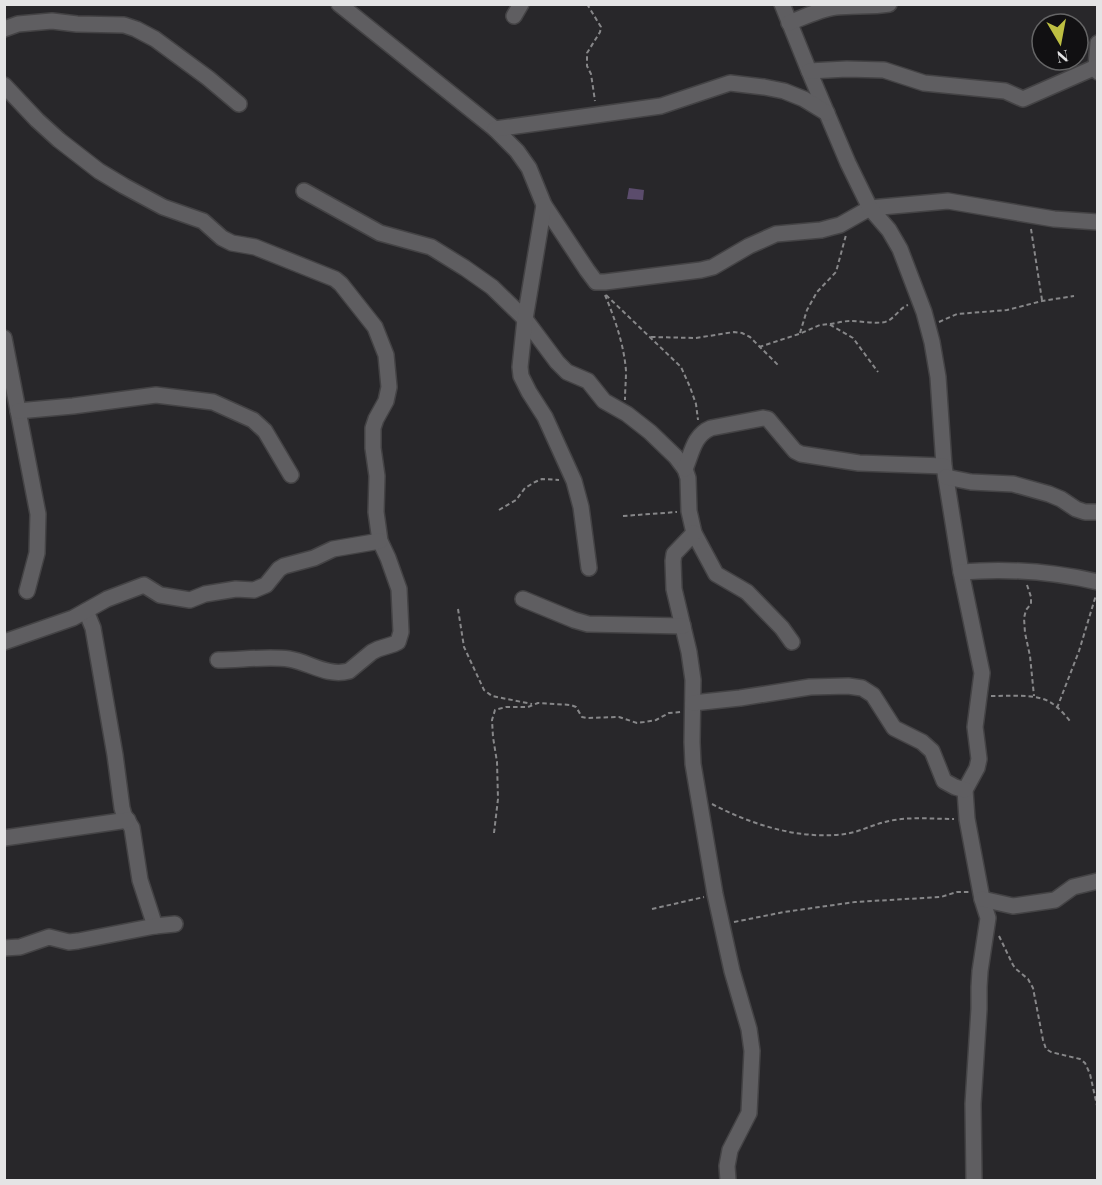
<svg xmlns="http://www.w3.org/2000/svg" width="1102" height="1185" font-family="'Playfair Display',serif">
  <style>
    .building { fill: #5b4c6c }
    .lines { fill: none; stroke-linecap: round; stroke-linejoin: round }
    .minor-casing { stroke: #444345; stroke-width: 18 }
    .path { stroke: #878789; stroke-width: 2; stroke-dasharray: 4.5 3; stroke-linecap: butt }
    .minor { stroke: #5f5e61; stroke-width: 15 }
  </style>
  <rect width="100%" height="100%" fill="#28272a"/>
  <path class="building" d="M629,188l15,2 -1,10 -16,-1z"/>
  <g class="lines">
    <defs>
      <g id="minor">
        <path d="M339,4l156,125 22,22 12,17 15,37 43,65 9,12h9l96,-12 12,-3 36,-21 27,-12 45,-4 11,-3 8,-2 30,-17 78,-7 106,18 44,3"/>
        <path d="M782,4l27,67 39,92 22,45 19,22 11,19 24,63 8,30 6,35 6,89 17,106 21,101 -7,54 4,32 -2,9 -12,22 2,29 15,80 6,19 -8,53 -1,16v22l-6,95 1,76"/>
        <path d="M514,16l7,-12"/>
        <path d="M789,23c15,-6 31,-14 47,-16 17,-2 35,0 53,-3"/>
        <path d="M4,29l14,-5 34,-3 25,3 47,1 12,4 19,10 53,39 31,26"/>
        <path d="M1098,43l-2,24 2,5"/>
        <path d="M809,71l38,-2 37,1 40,13 81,8 18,8 73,-32"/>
        <path d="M4,85l33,35 22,20 40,31 25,15 39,21 40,14 19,17 10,5 23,4 80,32 6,5 34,43 11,28 3,32 -3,14 -10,18 -3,9v20l4,28 -1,36 4,29 8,17 11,31 2,43 -3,10 -4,2 -16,5 -6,3 -23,19c-22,6 -40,-9 -60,-12 -22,-3 -49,1 -71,1"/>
        <path d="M495,129l166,-23 69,-23 34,4 20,4 20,8 23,14"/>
        <path d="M304,191l76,42 51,14 34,21 27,19 33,32 32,43 10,10 21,9 16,20 23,13 23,18 26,25 9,12 3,9 1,33 5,22 22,41 31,18 35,36 10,14"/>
        <path d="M544,205l-19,114 -5,48 1,9 8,16 16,25 29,64 7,26 8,61"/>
        <path d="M4,338l34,176 -1,39 -10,38"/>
        <path d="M18,411l55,-5 83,-11 57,7 40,18 12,11 26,44"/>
        <path d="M685,469c7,-17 9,-34 26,-41l52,-10 5,1 27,32 6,3 58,9 85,3"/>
        <path d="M946,477l25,5 42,2 36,10 12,5 15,10 9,3h13"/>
        <path d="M694,533l-20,21 -1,7 1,28 15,63 4,28 -1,62 1,22 22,130 17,77 17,58 3,22 -3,62 -19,37 -3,16 1,14"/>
        <path d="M961,572c48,-4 90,-1 137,10"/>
        <path d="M523,599l51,21 14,4 95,2"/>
        <path d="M86,611l7,17 22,127 7,53 2,7 8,13 8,52 15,46"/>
        <path d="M4,642l69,-24 34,-19 37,-14 16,10 30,5 15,-6 31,-5 18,1 12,-5 13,-16 5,-3 30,-8 19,-9 47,-8"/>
        <path d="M693,703l47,-5 70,-11 38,-1 14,2 11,7 21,33 28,14 10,9 12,30 11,6 10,3"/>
        <path d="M4,838l124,-18"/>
        <path d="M982,899l31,7 42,-6 18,-13 25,-6"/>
        <path d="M4,948l16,-1 29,-10 20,5 9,-1 77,-15 20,-2"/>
      </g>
    </defs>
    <use href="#minor" class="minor-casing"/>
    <g class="path">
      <path d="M587,4l14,23 -1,5 -13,21v13l4,8 4,27"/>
      <path d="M1031,229l11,71"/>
      <path d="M605,295c10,24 19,50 21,76 0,10 -1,19 -1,29"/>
      <path d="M606,295l75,72 9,20 6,17 2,16"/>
      <path d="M939,322l18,-8 50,-4 35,-9 32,-5"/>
      <path d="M830,324c7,-1 14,-3 20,-3 11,0 24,3 35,1 10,-3 14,-14 23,-17"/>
      <path d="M800,333l7,-23 10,-18 19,-20 10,-37"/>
      <path d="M651,337l45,1 38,-6 8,1 8,4 28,28"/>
      <path d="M759,347l40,-13 21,-9 9,-1 24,14 25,34"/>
      <path d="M499,510l17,-10 9,-12 10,-6 7,-3 17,1"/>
      <path d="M623,516l54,-4"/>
      <path d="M1027,585l4,12v7l-5,6 -2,8 1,15 5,23 4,40"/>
      <path d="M458,609l6,38 20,43 8,6 40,8"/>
      <path d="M991,696c18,0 48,-3 62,8 6,4 12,11 17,17"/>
      <path d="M1057,708l22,-57 17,-56"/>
      <path d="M712,804c40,21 88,36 133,30 14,-2 27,-9 40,-12 22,-6 47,-3 69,-3"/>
      <path d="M494,833l4,-34 -1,-37 -4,-25 -1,-17 3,-10 11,-3h22l10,-4 33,2 5,2 6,10 5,1 32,-1 18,6 7,-1 12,-2 13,-7 12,-1"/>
      <path d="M652,909l52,-12"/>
      <path d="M734,922l50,-10 71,-10 86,-5 16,-5h12"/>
      <path d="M999,936l14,29 3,4 12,10 5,9 10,52 3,9 5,3 29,7 5,4 5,11 8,36"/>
    </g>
    <use href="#minor" class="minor"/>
  </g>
  <rect width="1102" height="1185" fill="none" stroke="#e4e4e5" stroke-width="12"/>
  <g transform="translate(1060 42) rotate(170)"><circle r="28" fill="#111012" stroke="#656566" stroke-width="1.5"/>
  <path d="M0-4.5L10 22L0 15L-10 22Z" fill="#bebf42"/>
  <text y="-9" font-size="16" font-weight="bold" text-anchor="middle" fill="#e4e4e5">N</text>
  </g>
</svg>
